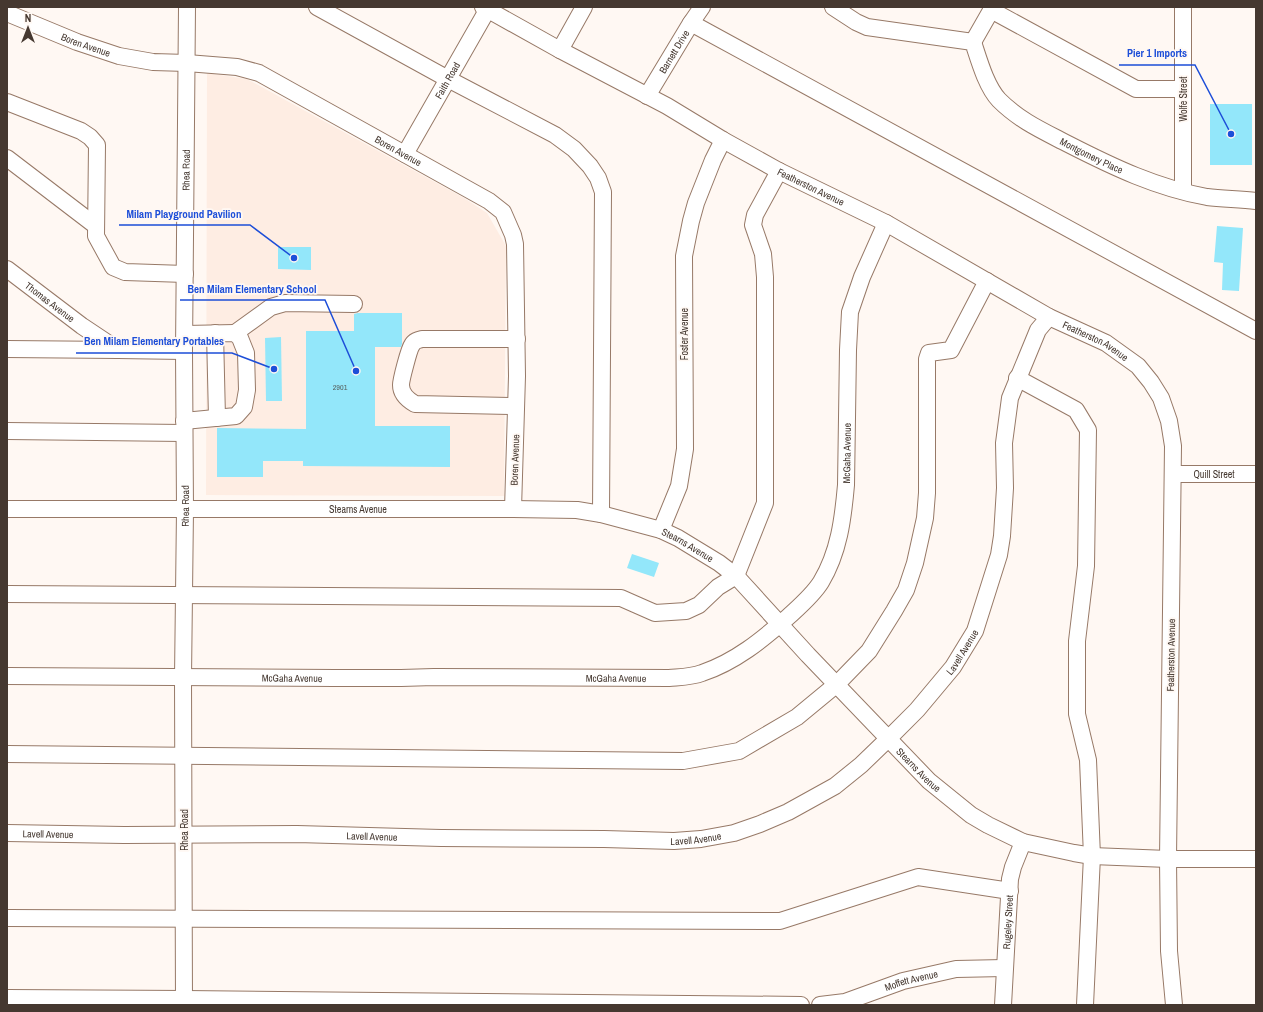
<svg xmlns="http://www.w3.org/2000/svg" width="1263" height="1012" font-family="'Archivo Narrow',sans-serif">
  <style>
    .built { fill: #feede3 }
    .building { fill: #93e7fa }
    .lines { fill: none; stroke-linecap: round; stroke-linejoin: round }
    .minor-casing { stroke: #977967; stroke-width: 18 }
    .minor { stroke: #fff; stroke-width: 16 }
    .labels { text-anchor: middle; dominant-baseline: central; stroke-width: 3.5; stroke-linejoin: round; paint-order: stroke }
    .number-label { font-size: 8px; fill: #586462 }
    .street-label { font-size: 10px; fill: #453830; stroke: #fff8f3 }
    .leader { fill: none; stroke: #1d4ed8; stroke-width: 1.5 }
    .callout-dot { fill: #1d4ed8; stroke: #fff8f3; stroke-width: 1.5 }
    .callout-label { font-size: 11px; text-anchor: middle; font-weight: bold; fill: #1d4ed8; stroke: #fff8f3; stroke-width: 3.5; stroke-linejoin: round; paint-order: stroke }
  </style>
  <rect width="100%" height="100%" fill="#fff8f3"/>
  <path class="built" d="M207,73l40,6 217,119 23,15 19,33 -2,250 -298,-1z"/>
  <g class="building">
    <rect x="1210" y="104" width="42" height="61"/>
    <path d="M1217,226l26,2 -4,63 -17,-1 1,-27 -9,-1z"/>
    <path d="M278,247h33v23l-33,-1z"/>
    <path d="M358,313h44v31l-1,3h-26v79h75v41l-147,-1v-5h-40v16h-46v-49l89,1v-98h48v-17z"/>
    <path d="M281,337l1,64h-16l-1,-63z"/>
    <path d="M632,554l27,9 -5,14 -27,-9z"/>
  </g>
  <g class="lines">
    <defs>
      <g id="minor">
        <path d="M317,7l131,72 107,56 19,14 16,17 8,12 5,14 -2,322"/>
        <path id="s1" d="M483,7l77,43 107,56 56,34 56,31 107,52 163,94 57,26 32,23 13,16 10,16 8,23 4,25 -5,413 1,92 5,54"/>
        <path id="s2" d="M833,7l23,15 11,5 106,15c6,18 13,44 26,58 21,21 44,31 69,44 45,23 89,44 139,53 16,2 33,2 49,4"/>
        <path d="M1183,7v184"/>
        <path d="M991,10l145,79h47"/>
        <path id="s3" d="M7,13l70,29 42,14 34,6 34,1 50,4 22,6 230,128 14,11 10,23 2,9 2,132 -4,133"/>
        <path d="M691,23l565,308"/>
        <path d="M973,42l20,-35"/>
        <path d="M560,50l24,-43"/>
        <path id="s4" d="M647,96l44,-73 11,-16"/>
        <path d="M7,102l74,29 9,6 7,8 -1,91 17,31 12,5 60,2"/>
        <path id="s5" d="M405,154l84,-147"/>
        <path d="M7,158l89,68"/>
        <path id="s6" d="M7,269l75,57 36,24 66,1"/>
        <path d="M215,333l2,85"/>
        <path d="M235,333l36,-26 14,-4 69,1"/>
        <path d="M7,349l111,1"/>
        <path d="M1017,378l59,32 12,20 -2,136 -9,75v73l11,46 4,96 -7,149"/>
        <path d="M516,406l-101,-2c-7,-4 -14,-10 -14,-19 0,-5 8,-36 11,-40 2,-4 6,-5 10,-6h95"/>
        <path d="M184,421l52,-5 8,-9 3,-17 -1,-37 -6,-15 -5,-5 -50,1"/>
        <path d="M7,431l177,2"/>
        <path id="s7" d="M1173,474h83"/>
        <path id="s8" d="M7,509h506l64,1 24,4 60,16 17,8 41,25 17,13 72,79 121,126 42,34 17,10 35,17 51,11 18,3 76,3h88"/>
        <path d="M661,530l18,-44 6,-37 -1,-193 7,-35 5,-18 17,-43 10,-20"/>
        <path d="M7,594l614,4 34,15 31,-2 13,-6 19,-18 18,-11 29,-73v-226l-2,-23 -10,-29 2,-10 24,-44"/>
        <path id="s9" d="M7,676l328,2h66l33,-1 235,1c11,-1 23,-1 33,-5 33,-11 60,-33 86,-56 12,-11 25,-22 33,-35 18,-30 22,-63 25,-97l2,-135 2,-38 12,-35 24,-54"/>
        <path d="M7,754l676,7 56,-10 58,-34 40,-33 32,-33 25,-40 12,-21 9,-27 10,-45 2,-25v-134l2,-6 22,-3 36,-69"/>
        <path id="s10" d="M7,833l117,2 173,-1 144,4 163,1 70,2 27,-2 33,-6 26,-9 28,-12 47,-26 26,-21 28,-27 28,-28 36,-43 22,-36 24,-76 3,-19 3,-48 -1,-45 6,-45 28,-68 11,-13"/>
        <path d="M7,918l773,3 138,-44 92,14"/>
        <path d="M7,998l178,1 616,6"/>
        <path id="s11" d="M184,1005l-1,-328 2,-167 -1,-159 3,-344"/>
        <path id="s12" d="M820,1005l25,-3 58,-21 53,-12 48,-1"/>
        <path id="s13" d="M1003,1005l7,-126 3,-12 10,-25"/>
      </g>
    </defs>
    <use href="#minor" class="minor-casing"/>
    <use href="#minor" class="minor"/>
  </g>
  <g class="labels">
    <g class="number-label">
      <text x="340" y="387">2901</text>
    </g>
    <g class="street-label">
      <text stroke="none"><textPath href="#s3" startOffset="85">Boren Avenue</textPath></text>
      <text stroke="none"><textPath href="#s4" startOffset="52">Barnett Drive</textPath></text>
      <text stroke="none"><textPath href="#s5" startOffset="85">Faith Road</textPath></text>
      <text transform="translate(1183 99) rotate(-90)">Wolfe Street</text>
      <text stroke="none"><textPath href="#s3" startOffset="421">Boren Avenue</textPath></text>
      <text stroke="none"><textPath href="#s2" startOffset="319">Montgomery Place</textPath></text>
      <text stroke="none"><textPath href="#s11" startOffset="835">Rhea Road</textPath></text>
      <text stroke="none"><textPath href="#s1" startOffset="374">Featherston Avenue</textPath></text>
      <text stroke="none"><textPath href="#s6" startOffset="54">Thomas Avenue</textPath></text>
      <text transform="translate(684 334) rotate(-90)">Foster Avenue</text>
      <text stroke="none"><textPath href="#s1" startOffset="698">Featherston Avenue</textPath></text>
      <text stroke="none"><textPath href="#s9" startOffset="980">McGaha Avenue</textPath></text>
      <text transform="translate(515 460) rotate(-88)">Boren Avenue</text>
      <text stroke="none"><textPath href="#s7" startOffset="41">Quill Street</textPath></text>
      <text stroke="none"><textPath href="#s11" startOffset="499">Rhea Road</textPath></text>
      <text stroke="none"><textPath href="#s8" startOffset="351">Stearns Avenue</textPath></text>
      <text stroke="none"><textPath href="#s8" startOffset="687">Stearns Avenue</textPath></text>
      <text stroke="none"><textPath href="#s10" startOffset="1025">Lavell Avenue</textPath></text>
      <text transform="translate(1171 655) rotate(-89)">Featherston Avenue</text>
      <text stroke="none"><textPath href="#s9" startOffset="285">McGaha Avenue</textPath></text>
      <text stroke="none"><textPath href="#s9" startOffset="609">McGaha Avenue</textPath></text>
      <text stroke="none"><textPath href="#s8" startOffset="1011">Stearns Avenue</textPath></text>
      <text transform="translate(184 830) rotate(-90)">Rhea Road</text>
      <text stroke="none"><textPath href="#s10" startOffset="41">Lavell Avenue</textPath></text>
      <text stroke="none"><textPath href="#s10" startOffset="365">Lavell Avenue</textPath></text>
      <text stroke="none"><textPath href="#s10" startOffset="689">Lavell Avenue</textPath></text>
      <text stroke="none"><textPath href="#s13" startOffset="83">Rugeley Street</textPath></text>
      <text stroke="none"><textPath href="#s12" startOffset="95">Moffett Avenue</textPath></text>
    </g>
  </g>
  <path class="leader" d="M1231 134L1195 65H1119M294 258L250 225H119M356 371L325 300H180M274 369L232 353H76"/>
  <g class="callout-dot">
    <circle cx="1231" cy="134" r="4"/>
    <circle cx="294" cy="258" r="4"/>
    <circle cx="356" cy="371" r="4"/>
    <circle cx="274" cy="369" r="4"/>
  </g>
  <g class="callout-label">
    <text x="1157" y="57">Pier 1 Imports</text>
    <text x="184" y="218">Milam Playground Pavilion</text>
    <text x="252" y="293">Ben Milam Elementary School</text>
    <text x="154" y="345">Ben Milam Elementary Portables</text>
  </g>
  <rect width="1263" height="1012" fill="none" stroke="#453830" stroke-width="16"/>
  <g transform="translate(28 28)" stroke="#fff8f3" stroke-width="3" paint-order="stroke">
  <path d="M0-3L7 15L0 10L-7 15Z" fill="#453830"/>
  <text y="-6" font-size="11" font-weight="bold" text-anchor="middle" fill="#453830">N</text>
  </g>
</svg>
